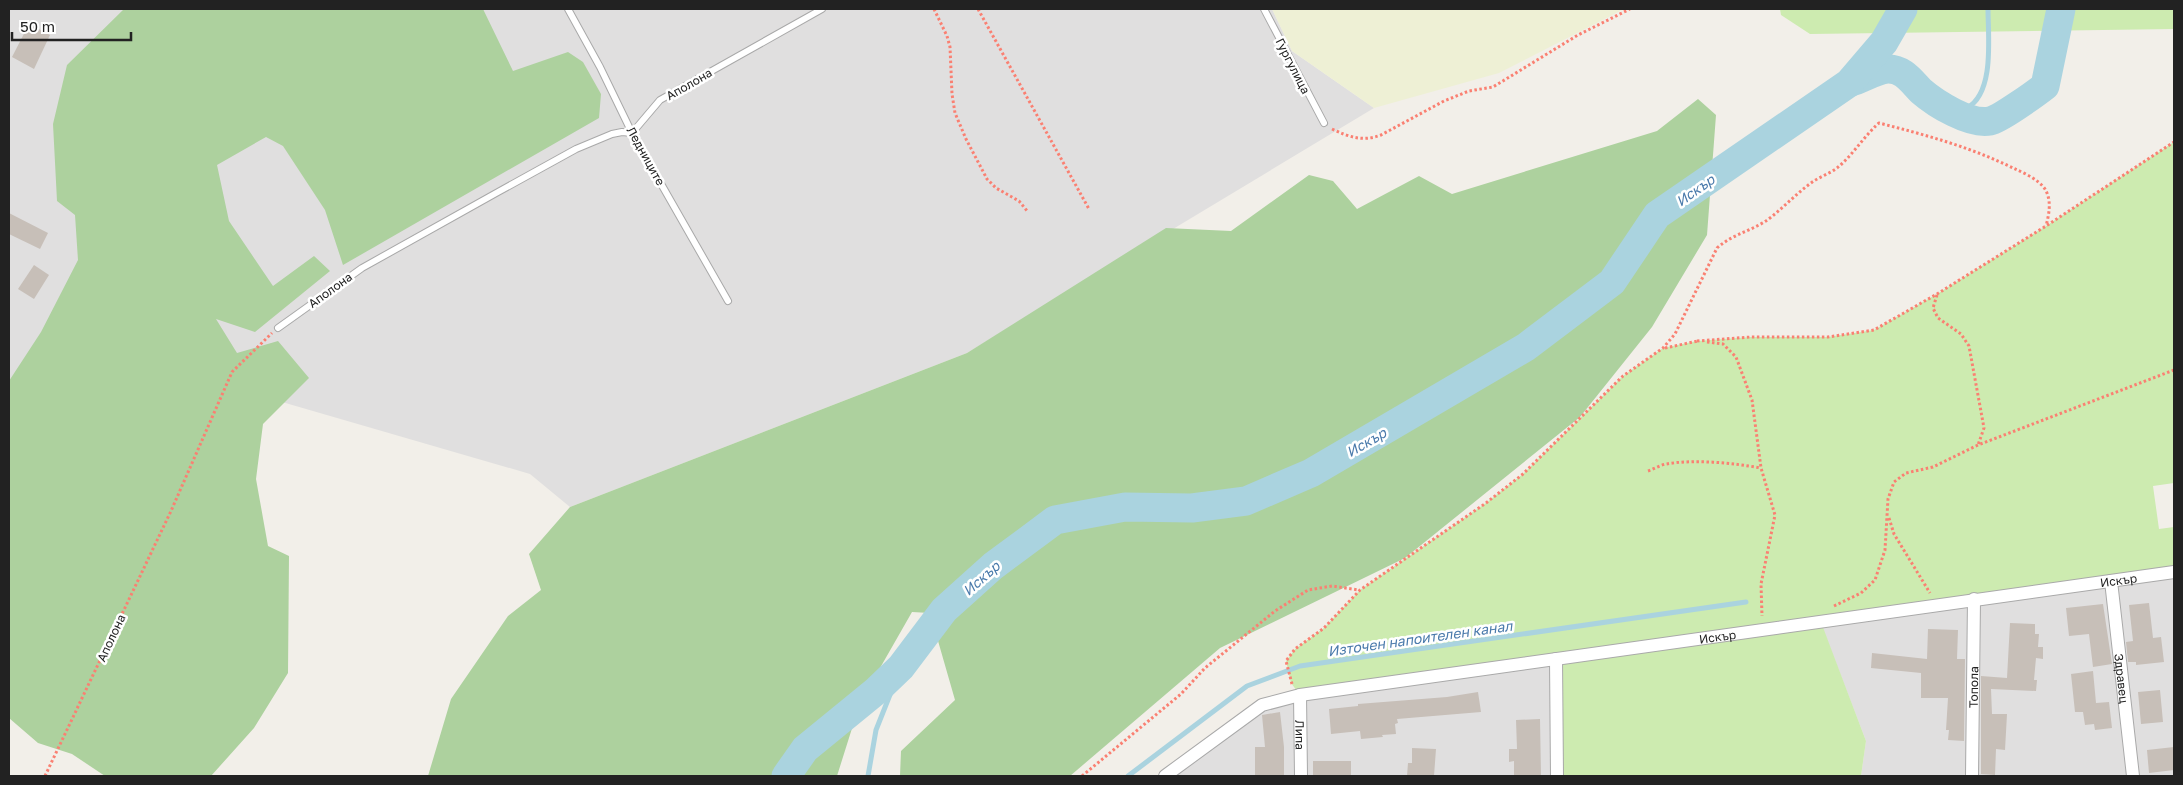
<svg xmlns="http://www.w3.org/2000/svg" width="2183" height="785" font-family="'Golos Text',sans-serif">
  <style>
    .residential { fill: #e0dfdf }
    .farmland { fill: #eef0d5 }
    .grass { fill: #cdebb0 }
    .forest { fill: #add19e }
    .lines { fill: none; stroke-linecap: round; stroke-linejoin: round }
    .stream { stroke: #aad3df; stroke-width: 5 }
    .river { stroke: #aad3df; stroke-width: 29 }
    .building { fill: #c7bfb8 }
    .service-casing { stroke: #a9a9a9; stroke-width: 8 }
    .minor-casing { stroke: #a9a9a9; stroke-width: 14 }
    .path { stroke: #fa8072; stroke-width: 3; stroke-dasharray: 2.5 2.5; stroke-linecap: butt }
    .service { stroke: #fff; stroke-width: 6 }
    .minor { stroke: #fff; stroke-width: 12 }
    .labels { text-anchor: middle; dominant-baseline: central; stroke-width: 5; stroke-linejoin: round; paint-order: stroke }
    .street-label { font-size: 12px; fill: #222; stroke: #fff }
    .water-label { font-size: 14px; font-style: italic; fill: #4a7aab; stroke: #fff }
  </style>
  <rect width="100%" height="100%" fill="#f2efe9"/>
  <g class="residential">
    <path d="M9,9h1263l20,42 82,57 -407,245 -397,154 -40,-33 -248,-72 -273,16z"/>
    <path d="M2174,572v204h-313l5,-35 -46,-120z"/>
    <path d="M1556,659l1,117h-392l97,-71z"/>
  </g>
  <path class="farmland" d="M1272,9h352l-125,64 -125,35 -82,-57z"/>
  <g class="grass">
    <path d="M1780,9h394v20l-364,5 -29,-19z"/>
    <path d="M2174,142v341l-21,3 6,43 15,-2v45l-353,50 45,119 -5,35h-304l-1,-117 -256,36 -9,-12 -5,-22 9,-12 29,-21 36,-38 126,-87 37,-29 100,-98 40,-28 34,-7 54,-4h77l46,-7 63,-36 109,-68z"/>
  </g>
  <g class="forest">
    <path d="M124,9h359l30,62 55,-19 15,10 18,32 -2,24 -256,147 -18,-55 -42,-64 -17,-9 -49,28 12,56 44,65 41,-30 16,15 -75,61 -39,-13 21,34 41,-12 31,37 -46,46 -7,55 12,67 21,10 -1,117 -34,55 -43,48h-106l-33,-22 -34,-11 -29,-25v-337l32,-49 37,-72 -3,-45 -18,-14 -4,-77 14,-59z"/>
    <path d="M1698,99l18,16 -9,120 -55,92 -72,90 -175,141 -185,90 -150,128h-170l1,-25 54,-51 -25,-87 -18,-1 -52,91 -23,73h-409l23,-77 57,-83 33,-26 -12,-36 41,-47 397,-154 199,-125 65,3 78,-56 24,6 24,28 62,-33 33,18 205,-63z"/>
  </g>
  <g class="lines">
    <g class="stream">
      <path d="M1948,110c6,0 14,0 19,-2 28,-15 21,-72 21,-99"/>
      <path d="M868,776l8,-46 25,-63"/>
      <path d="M1128,776l119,-90 53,-20 446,-64"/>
    </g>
    <g class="river">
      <path d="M1851,82c11,-3 25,-12 36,-13 16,-1 25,13 34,22 15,13 49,34 69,30 10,-2 46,-28 55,-35l16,-77"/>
      <path d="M786,776l19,-27 71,-58 25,-24 43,-57 49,-44 62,-46 70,-13 67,1 54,-7 65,-28 215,-126 86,-65 45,-67 192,-132 35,-41 19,-33"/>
    </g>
  </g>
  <g class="building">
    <path d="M29,24l21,11 -16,34 -22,-12z"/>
    <path d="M9,213l39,20 -8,16 -31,-15z"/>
    <path d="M34,265l15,10 -15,24 -16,-10z"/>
    <path d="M2149,603l4,35 8,-1 3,25 -28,3v-3h-8l-2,-20 7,-1 -4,-36z"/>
    <path d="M2103,604l9,60 -19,3 -4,-33 -20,2 -3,-28z"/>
    <path d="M2010,623l25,1v10h4l-1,13h5v12l-7,-1 -2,22h3l-1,11 -45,-2 1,25h15l-2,36 -9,-1 -1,26 -14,-1v-98l26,2z"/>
    <path d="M1928,629l30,1 -1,29h8l-1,82 -16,-1 1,-10h-3l2,-32h-27v-25l-50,-5 1,-15 55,6z"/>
    <path d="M2093,671l3,32 13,-1 3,26 -17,2 -1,-6 -9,1 -2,-13h-8l-4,-38z"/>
    <path d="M2160,690l3,32 -22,2 -3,-32z"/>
    <path d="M1478,692l3,20 -84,7 1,4 -3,1 1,10 -14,1 1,2 -22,2 -1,-8 -29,3 -2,-25 29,-3v-2l89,-7z"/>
    <path d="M1280,712l4,35v29h-29v-29h10l-3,-32z"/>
    <path d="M1540,719l1,57h-27v-15l-5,1v-13h8l-1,-29z"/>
    <path d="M2174,747v23l-25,3 -2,-23z"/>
    <path d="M1412,748l24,1 -2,27h-27l1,-13h4z"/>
    <rect x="1313" y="761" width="38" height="15"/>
  </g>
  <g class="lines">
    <defs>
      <g id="service">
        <path d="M568,9l32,58 32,66 96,168"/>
        <path d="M1264,9l60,114"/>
        <path d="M278,328l84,-60 136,-76 78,-43 36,-15 10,-2 10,1 28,-33 162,-91"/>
      </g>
      <g id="minor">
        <path id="s1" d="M2111,581l22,195"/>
        <path d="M1556,659l1,117"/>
        <path id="s2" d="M1300,695l1,81"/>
        <path id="s3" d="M1165,776l97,-71 38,-10 874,-123"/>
        <path id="s4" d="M1972,776l2,-177"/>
      </g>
    </defs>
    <use href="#service" class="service-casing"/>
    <use href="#minor" class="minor-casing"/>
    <g class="path">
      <path d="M934,9l13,27 3,11 2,47 3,19 11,26 21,40 9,9 23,13 9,11"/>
      <path d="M978,9l111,200"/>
      <path d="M1332,129c17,8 31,13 49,6l63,-34 25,-10 24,-4 85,-52 52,-26"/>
      <path d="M1937,295l-4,13 5,10 23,16 8,12 15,82 -6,17"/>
      <path d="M1697,341l54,-4h77l46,-7 63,-36 109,-68 128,-84"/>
      <path d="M1707,342l16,2 13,13 16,43 9,68 14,47 -14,69 1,32"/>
      <path d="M1665,348l33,-7"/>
      <path d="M1648,471c6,-2 12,-6 18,-7 29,-5 67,-1 95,4"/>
      <path d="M1889,518l5,16 36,59"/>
      <path d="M1834,606l27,-13 14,-13 10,-30 3,-51 6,-17 12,-9 27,-6 45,-22 196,-75"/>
      <path d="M1292,684l-6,-23 9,-12 29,-21 36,-38 126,-87 37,-29 100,-98 40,-28 12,-14 42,-86c17,-15 36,-17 53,-30 14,-11 26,-24 41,-35 8,-6 18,-9 26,-15 16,-13 27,-32 42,-45 47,12 91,24 134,45 11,5 25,11 32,21 7,12 4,25 1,37"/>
      <path d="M45,776l126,-265 61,-139 40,-39"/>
      <path d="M1082,776l99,-82 24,-26 70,-57 33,-21 24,-4 27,4"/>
    </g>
    <use href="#service" class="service"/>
    <use href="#minor" class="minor"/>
  </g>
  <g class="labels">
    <g class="street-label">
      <text transform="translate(1293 66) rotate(63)">Гургулица</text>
      <text transform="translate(689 84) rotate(-30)">Аполона</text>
      <text transform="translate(646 156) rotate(61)">Ледниците</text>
      <text transform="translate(330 290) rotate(-36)">Аполона</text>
      <text stroke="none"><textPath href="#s3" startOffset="986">Искър</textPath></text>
      <text stroke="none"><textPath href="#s3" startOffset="581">Искър</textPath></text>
      <text transform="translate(111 638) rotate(-65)">Аполона</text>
      <text stroke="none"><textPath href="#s1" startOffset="98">Здравец</textPath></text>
      <text stroke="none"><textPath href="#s4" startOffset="89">Топола</textPath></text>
      <text stroke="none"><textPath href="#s2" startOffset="40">Липа</textPath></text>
    </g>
    <g class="water-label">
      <text transform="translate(1695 190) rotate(-35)">Искър</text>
      <text transform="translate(1366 442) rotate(-30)">Искър</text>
      <text transform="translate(981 578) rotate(-41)">Искър</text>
      <text transform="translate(1420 638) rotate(-8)">Източен напоителен канал</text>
    </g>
  </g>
  <rect width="2183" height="785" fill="none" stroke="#222222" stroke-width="20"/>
  <path d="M12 32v8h119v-8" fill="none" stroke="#222222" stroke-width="2.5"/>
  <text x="20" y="32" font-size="15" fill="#222222" stroke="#ffffff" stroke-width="4" paint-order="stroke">50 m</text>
</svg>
